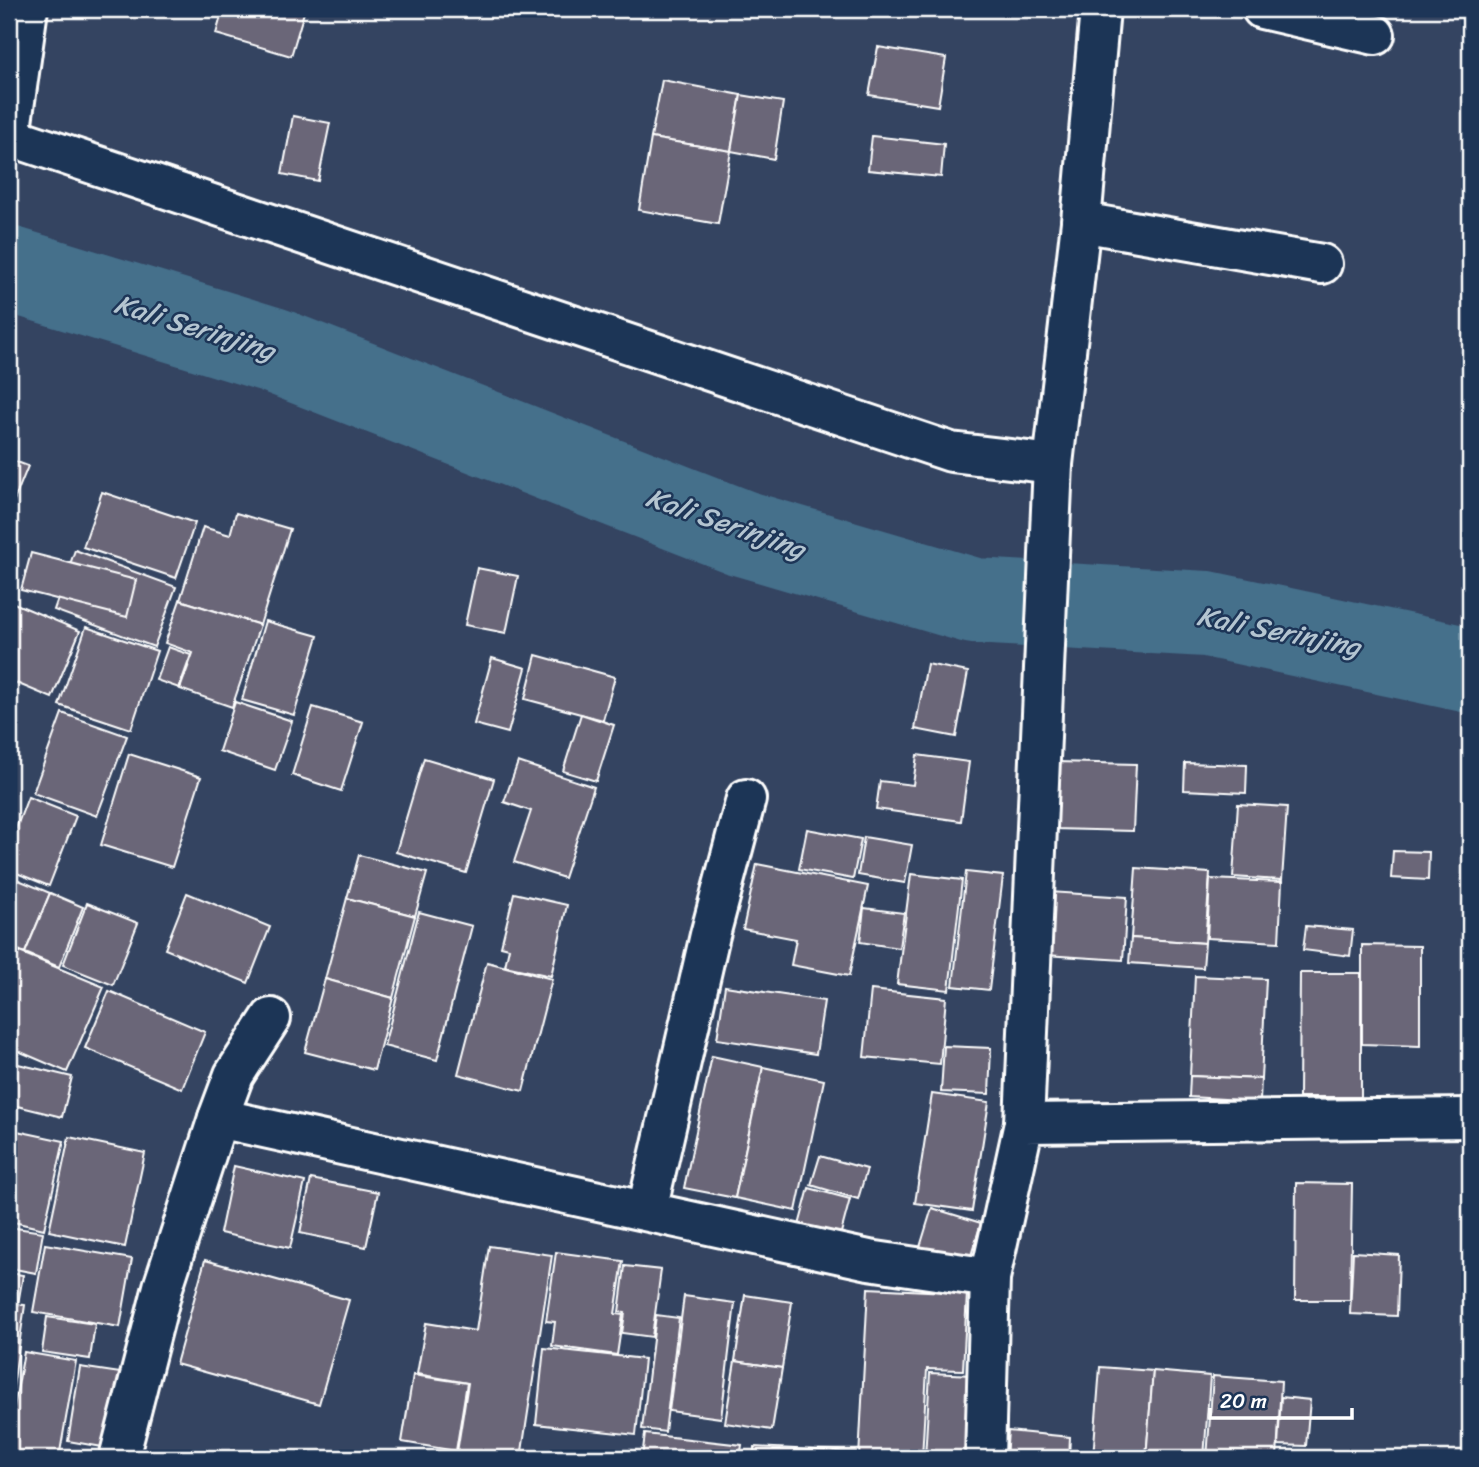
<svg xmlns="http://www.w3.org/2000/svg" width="1479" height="1467" font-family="Sriracha,sans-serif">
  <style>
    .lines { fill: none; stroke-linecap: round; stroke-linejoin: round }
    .river { stroke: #446f8b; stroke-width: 86 }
    .building { fill: #6b6678; stroke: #fff; stroke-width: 2 }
    .minor-casing { stroke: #fff; stroke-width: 44 }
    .minor { stroke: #1d3557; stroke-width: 38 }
    .labels { text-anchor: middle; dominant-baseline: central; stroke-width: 5; stroke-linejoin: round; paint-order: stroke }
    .water-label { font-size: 28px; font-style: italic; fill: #b4c5d1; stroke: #1d3557 }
  </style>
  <rect width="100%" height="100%" fill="#344461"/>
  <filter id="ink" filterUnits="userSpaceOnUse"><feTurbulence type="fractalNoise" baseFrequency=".0143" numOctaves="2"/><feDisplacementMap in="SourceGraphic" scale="14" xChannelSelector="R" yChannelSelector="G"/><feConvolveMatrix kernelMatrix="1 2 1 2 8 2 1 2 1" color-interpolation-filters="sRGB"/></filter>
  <g filter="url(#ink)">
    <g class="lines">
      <path class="river" d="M9,269l264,81 469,183 232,68 233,13 263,56"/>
    </g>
    <g class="building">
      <path d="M223,9h82l-14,47 -75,-22z"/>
      <path d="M878,47l68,11 -8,48 -69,-11z"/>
      <path d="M662,80l79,15 -10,56 -80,-13z"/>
      <path d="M741,95l42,7 -9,57 -43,-8z"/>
      <path d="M293,116l37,7 -12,58 -36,-7z"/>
      <path d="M872,136l72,8 -3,33 -73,-7z"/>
      <path d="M651,138l80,13 -13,73 -79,-14z"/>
      <path d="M9,459l19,7 -19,47z"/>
      <path d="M102,492l93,31 -19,55 -93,-31z"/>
      <path d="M236,513l54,16 -30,96 -80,-25 23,-73 27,8z"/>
      <path d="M75,550l101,37 -22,60 -100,-37z"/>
      <path d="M31,553l105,27 -9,37 -106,-27z"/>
      <path d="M477,568l41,8 -12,57 -41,-8z"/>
      <path d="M180,600l80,25 -28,82 -52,-18 13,-36 -28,-10z"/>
      <path d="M9,601l71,30 -28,67 -43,-18z"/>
      <path d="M265,621l53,15 -24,79 -52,-15z"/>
      <path d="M86,627l71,24 -26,78 -72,-24z"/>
      <path d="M168,647l23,8 -12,33 -23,-8z"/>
      <path d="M536,655l79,22 -12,43 -78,-21z"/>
      <path d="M492,658l34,10 -18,65 -34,-9z"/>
      <path d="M927,664l41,8 -12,65 -41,-8z"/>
      <path d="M235,702l57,19 -17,49 -56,-19z"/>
      <path d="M313,707l50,15 -22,69 -49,-16z"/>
      <path d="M62,713l65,23 -30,80 -64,-23z"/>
      <path d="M581,714l33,11 -18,56 -33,-10z"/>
      <path d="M129,754l72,23 -29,90 -71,-22z"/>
      <path d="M917,755l52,7 -8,59 -85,-12 4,-28 33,4z"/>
      <path d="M424,758l70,21 -28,94 -70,-21z"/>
      <path d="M518,762l76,25 -30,91 -50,-16 17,-51 -27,-9z"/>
      <path d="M1056,762l80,2 -3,67 -79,-2z"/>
      <path d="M1185,763l62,2 -1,28 -62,-3z"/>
      <path d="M28,797l48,19 -27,70 -40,-16v-23z"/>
      <path d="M1238,804l49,3 -5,73 -49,-3z"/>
      <path d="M807,829l54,10 -8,40 -54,-10z"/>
      <path d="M864,837l48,8 -7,38 -47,-8z"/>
      <path d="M1393,851l36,1 -1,28 -37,-2z"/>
      <path d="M359,855l68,18 -12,43 -68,-18z"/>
      <path d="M757,864l111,22 -19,90 -58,-11 5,-26 -53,-10z"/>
      <path d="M1136,868l74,5 -5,70 -74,-5z"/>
      <path d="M966,872l37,4 -14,114 -36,-4z"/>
      <path d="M911,874l51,6 -13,110 -52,-6z"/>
      <path d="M9,876l41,17 -25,60 -16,-7z"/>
      <path d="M1210,879l72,3 -3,60 -72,-4z"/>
      <path d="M1049,892l78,5 -4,63 -78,-5z"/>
      <path d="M50,893l33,14 -24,60 -34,-14z"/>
      <path d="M187,893l83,34 -22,56 -83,-34z"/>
      <path d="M514,893l53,12 -16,71 -46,-10 4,-18 -8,-2z"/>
      <path d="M347,898l68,18 -22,82 -68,-19z"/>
      <path d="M87,903l51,20 -25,62 -50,-20z"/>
      <path d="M864,908l40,5 -5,35 -39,-6z"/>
      <path d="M419,912l53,14 -35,134 -53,-14z"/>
      <path d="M1306,926l47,4 -3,26 -47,-6z"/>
      <path d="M1131,938l74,5 -2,25 -74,-5z"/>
      <path d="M1362,945l58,1v100l-58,-2z"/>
      <path d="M17,951l87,36 -37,85 -58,-25v-76z"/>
      <path d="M487,962l65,17 -29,112 -65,-17z"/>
      <path d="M1300,973h61v124h-62z"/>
      <path d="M1195,976l71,3 -5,100 -71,-3z"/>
      <path d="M325,979l68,19 -19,72 -69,-18z"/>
      <path d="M725,986l99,15 -8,53 -99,-15z"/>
      <path d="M871,990l75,8 -6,66 -76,-7z"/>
      <path d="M109,991l96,41 -23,57 -97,-41z"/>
      <path d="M944,1046l47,2 -2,46 -48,-2z"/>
      <path d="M712,1056l51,11 -28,131 -51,-10z"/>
      <path d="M14,1063l58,14 -10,40 -53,-13v-20z"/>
      <path d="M763,1067l61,13 -28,131 -61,-13z"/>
      <path d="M1190,1076l71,3 -1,22 -71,-4z"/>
      <path d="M932,1094l57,8 -17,109 -57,-8z"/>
      <path d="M17,1131l47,10 -20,88 -35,-8v-51z"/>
      <path d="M69,1137l76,16 -20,94 -76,-16z"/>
      <path d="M820,1156l47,13 -9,30 -47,-14z"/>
      <path d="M234,1166l71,16 -15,66 -70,-15z"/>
      <path d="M311,1179l67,13 -12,55 -66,-14z"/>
      <path d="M1296,1183l56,1 -2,116h-55z"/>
      <path d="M809,1188l41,11 -12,45 -41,-11z"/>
      <path d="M932,1208l49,15 -12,39 -49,-15z"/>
      <path d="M9,1227l34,5 -7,41 -27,-5z"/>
      <path d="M45,1244l87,15 -12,68 -87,-15z"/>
      <path d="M489,1246l63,9 -31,203h-26l-38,-6 11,-69 -51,-9 9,-51 50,8z"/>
      <path d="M556,1252l67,9 -8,53 8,1 -6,40 -65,-9 3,-24 -9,-1z"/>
      <path d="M1353,1252l46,3 -2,61 -47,-2z"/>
      <path d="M205,1260l144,40 -30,104 -143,-40z"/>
      <path d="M625,1266l36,4 -9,67 -30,-4 3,-20 -6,-1z"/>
      <path d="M9,1273l14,2 -5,29 -9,-1z"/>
      <path d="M868,1288l99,5 -4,77 -36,-1 -5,89h-63z"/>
      <path d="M745,1295l47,7 -10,66 -47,-7z"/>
      <path d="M684,1296l51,7 -14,115 -52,-7z"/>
      <path d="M9,1303l16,2 -15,102h-1z"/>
      <path d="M656,1315l23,3 -14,114 -23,-3z"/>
      <path d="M47,1317l48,7 -5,35 -48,-7z"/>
      <path d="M544,1348l100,11 -8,76 -100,-11z"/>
      <path d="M24,1352l52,9 -17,97h-50v-22z"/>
      <path d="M735,1361l47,7 -10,62 -47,-7z"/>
      <path d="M80,1367l47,7 -13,75 -46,-8z"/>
      <path d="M1100,1367l53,4 -7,87h-53z"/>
      <path d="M1153,1371l57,5 -6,82h-58z"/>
      <path d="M930,1373l42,2 -5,83h-42z"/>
      <path d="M413,1375l54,8 -11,68 -54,-9z"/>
      <path d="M1213,1376l68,5 -4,77h-70z"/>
      <path d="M1281,1397l29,3 -4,46 -28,-1z"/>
      <path d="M1008,1431l62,6 -1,21h-63z"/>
      <path d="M645,1434l97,11 -2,13h-98z"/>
      <path d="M754,1447l102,5 -1,6h-101z"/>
    </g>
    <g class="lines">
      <defs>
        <g id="minor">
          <path d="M1262,9l113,26"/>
          <path d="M9,136l942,316 102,12"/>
          <path d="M10,136l18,-127"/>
          <path d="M1081,222l241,42"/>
          <path d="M218,1118l16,-43 37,-57"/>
          <path d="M1024,1123l29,-659 28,-242 19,-213"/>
          <path d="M647,1210l63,-275 36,-136"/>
          <path d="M119,1458l44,-171 55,-169 651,142 121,18"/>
          <path d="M985,1458l5,-180 34,-155 446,-5"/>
        </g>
      </defs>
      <use href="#minor" class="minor-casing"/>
      <use href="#minor" class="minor"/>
    </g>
  </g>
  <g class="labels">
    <g class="water-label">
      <text transform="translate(195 327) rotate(17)">Kali Serinjing</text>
      <text transform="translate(726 523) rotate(19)">Kali Serinjing</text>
      <text transform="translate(1279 631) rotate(11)">Kali Serinjing</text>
    </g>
  </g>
  <rect width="1479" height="1467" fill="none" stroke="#1d3557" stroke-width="35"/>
  <rect x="18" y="18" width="1444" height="1432" fill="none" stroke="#fff" stroke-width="2.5" filter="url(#ink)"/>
  <path d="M1210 1408v10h142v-10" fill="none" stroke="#ffffff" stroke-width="3.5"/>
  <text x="1220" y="1408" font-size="21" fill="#ffffff" stroke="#1d3557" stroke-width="5" paint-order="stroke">20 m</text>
</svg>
